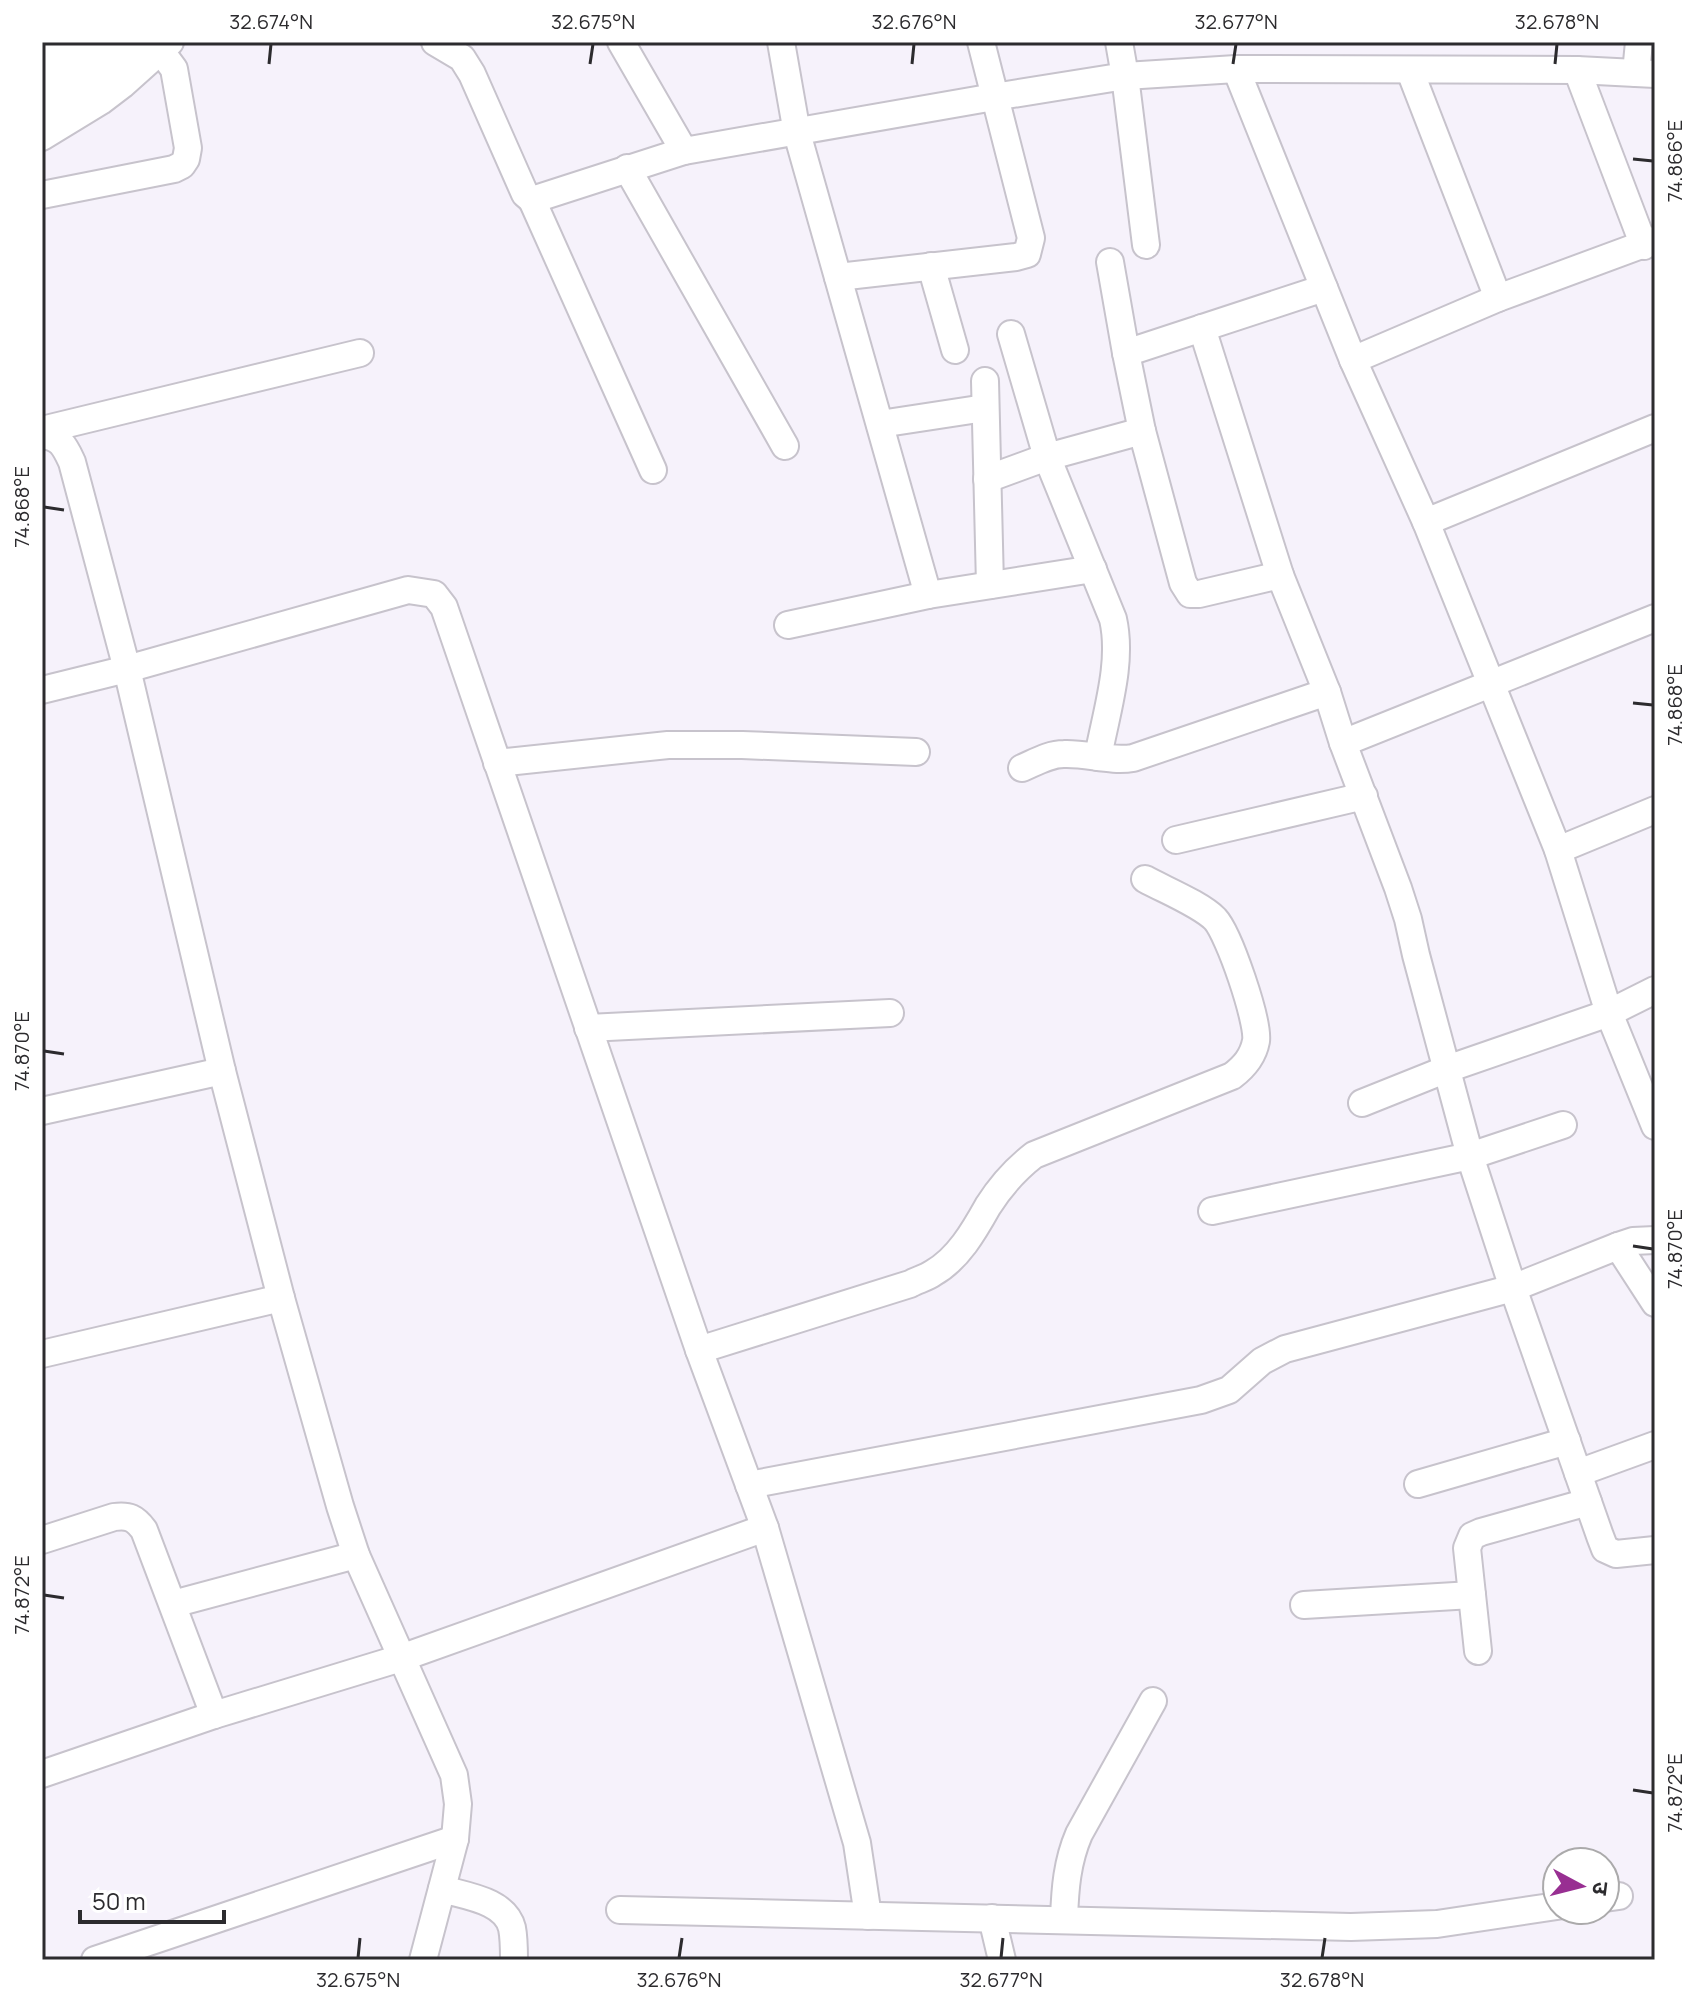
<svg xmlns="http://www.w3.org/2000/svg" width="1697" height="2002" font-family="Manrope,'Noto Sans Devanagari',sans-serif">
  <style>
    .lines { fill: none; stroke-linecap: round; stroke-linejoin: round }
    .minor-casing { stroke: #c7c3cc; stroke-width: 30 }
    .highway-casing { stroke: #c7c3cc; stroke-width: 44 }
    .minor { stroke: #fff; stroke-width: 26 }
    .highway { stroke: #fff; stroke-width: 40 }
    .ticks { fill: none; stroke: #2c2b2e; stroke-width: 3 }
    .neatline { fill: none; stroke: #2c2b2e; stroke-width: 3 }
    .ticks-label { font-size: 20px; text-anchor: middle; fill: #2c2b2e }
  </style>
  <rect width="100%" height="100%" fill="#f6f2fb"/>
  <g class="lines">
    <defs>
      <g id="minor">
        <path d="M435,42l27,16 10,16 53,120 7,6 152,-49 310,-54 131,-21 111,-7 341,1 78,4"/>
        <path d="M621,42l63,109"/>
        <path d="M781,42l16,91 131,462"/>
        <path d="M1119,42l6,34 21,169"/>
        <path d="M1236,69l117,291 73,162 132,328 51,163 46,113"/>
        <path d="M1577,70l67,176"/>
        <path d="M1410,71l88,227"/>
        <path d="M1636,73l3,-31"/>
        <path d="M42,137l59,-36 21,-16 48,-43"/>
        <path d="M627,168l158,278"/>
        <path d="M42,195l132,-26 8,-4 4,-6 2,-11 -14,-79 -20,-27"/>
        <path d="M532,200l121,270"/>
        <path d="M1110,262l16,91 16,78 41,152 7,11h9l81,-19"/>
        <path d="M931,266l24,84"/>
        <path d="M838,277l178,-20 11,-3 4,-16 -50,-196"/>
        <path d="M1202,328l78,247 47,117 16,51 55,145 10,31 8,36 54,201 43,132 87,248 5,13 11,5 39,-4"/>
        <path d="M1011,334l36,123 66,162c10,44 -7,94 -15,138"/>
        <path d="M1126,353l198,-65"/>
        <path d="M1353,360l145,-62 157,-58"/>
        <path d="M985,381l5,204"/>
        <path d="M880,424l105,-16"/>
        <path d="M42,430l318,-77"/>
        <path d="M42,435c19,2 23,12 30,27l55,207 95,402 59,227 59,208 16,49 98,220 4,29 -3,35 -32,121"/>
        <path d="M987,479l60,-22 95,-26"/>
        <path d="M1426,522l229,-94"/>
        <path d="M788,625l140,-30 165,-26"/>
        <path d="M42,690l85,-21 281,-79 26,4 10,13 255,743 66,178 92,315 11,73"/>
        <path d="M1343,743l312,-125"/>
        <path d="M497,763l171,-18h74l174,7"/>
        <path d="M1022,768c14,-6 27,-14 42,-14 23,-1 46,8 69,4l194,-66"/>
        <path d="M1176,840l188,-44"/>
        <path d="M1558,850l97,-40"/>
        <path d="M588,1028l302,-15"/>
        <path d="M1362,1103l85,-34 162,-56 46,-23"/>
        <path d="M42,1111l180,-40"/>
        <path d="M1212,1211l258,-55 93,-31"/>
        <path d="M1618,1246l37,57"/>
        <path d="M699,1350l211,-66c7,-4 16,-6 23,-11 25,-14 41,-42 55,-67 12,-19 28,-37 46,-51l198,-79c12,-9 21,-19 24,-35 3,-19 -27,-107 -41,-122 -15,-15 -50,-29 -70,-40"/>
        <path d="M42,1354l239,-56"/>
        <path d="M1578,1473l77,-28"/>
        <path d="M1418,1484l149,-43"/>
        <path d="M749,1485l452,-85 28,-10 33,-29 23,-12 228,-61 105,-42 15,-5 22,-1"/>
        <path d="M42,1540l72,-23c15,-2 21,1 30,13l70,185"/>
        <path d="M173,1604l183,-49"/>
        <path d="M1304,1605l168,-10"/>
        <path d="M1478,1651l-11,-103 5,-12 9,-4 107,-30"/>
        <path d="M42,1774l172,-59 187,-57 364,-130"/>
        <path d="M442,1889c23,7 63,11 70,39 2,10 2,22 2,32"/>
        <path d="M1605,1898l14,-2"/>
        <path d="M620,1910l731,17 86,-3 120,-18"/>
        <path d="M992,1918l10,42"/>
        <path d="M1064,1919c1,-30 3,-57 15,-85l74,-133"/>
        <path d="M95,1960l360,-121"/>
      </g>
      <g id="highway">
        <path d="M42,69l40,-27"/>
        <path d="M42,109l42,-29 45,-38"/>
      </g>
    </defs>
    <use href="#minor" class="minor-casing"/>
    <use href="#highway" class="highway-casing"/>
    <use href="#minor" class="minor"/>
    <use href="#highway" class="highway"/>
  </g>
  <path class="ticks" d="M269,64l2,-20M590,64l3,-20M912,64l2,-20M1233,64l3,-20M1555,64l2,-20M1633,159l20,2M44,507l20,3M1633,703l20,2M44,1051l20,3M1633,1246l20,3M44,1595l20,3M1633,1790l20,3M358,1958l2,-20M679,1958l3,-20M1001,1958l2,-20M1322,1958l3,-20"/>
  <rect width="1697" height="2002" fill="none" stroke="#ffffff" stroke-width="88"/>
  <g transform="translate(1581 1886) rotate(97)"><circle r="38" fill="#ffffff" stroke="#abaaab" stroke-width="2"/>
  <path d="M0-6L14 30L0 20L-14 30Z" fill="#982f92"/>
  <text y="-12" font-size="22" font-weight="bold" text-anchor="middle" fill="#2c2b2e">उ</text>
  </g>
  <path d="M80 1910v12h144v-12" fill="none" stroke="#2c2b2e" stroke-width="4"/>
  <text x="92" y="1910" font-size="24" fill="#2c2b2e" stroke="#ffffff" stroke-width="6" paint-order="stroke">50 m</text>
  <rect x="44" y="44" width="1609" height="1914" class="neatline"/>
  <g class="ticks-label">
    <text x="271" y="29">32.674°N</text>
    <text x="593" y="29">32.675°N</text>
    <text x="914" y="29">32.676°N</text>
    <text x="1236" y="29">32.677°N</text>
    <text x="1557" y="29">32.678°N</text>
    <text transform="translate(1675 161) rotate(-90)" y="7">74.866°E</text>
    <text transform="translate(22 507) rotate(-90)" y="7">74.868°E</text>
    <text transform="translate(1675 705) rotate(-90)" y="7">74.868°E</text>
    <text transform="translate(22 1051) rotate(-90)" y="7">74.870°E</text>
    <text transform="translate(1675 1249) rotate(-90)" y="7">74.870°E</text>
    <text transform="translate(22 1595) rotate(-90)" y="7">74.872°E</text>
    <text transform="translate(1675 1793) rotate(-90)" y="7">74.872°E</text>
    <text x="358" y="1987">32.675°N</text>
    <text x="679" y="1987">32.676°N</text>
    <text x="1001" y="1987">32.677°N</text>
    <text x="1322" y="1987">32.678°N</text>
  </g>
</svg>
